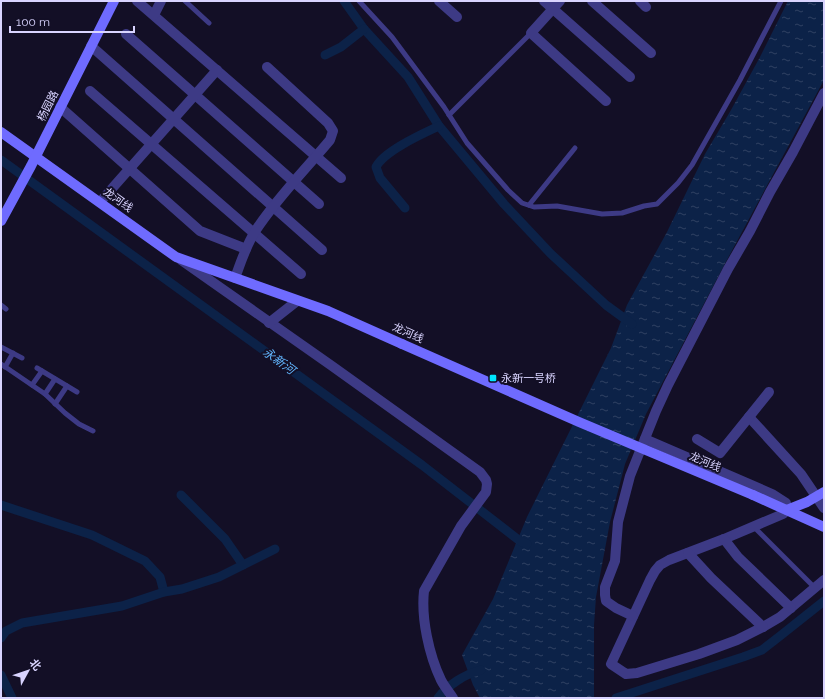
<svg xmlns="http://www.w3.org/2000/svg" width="825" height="699" font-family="Raleway,'Noto Sans SC',sans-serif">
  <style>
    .water { fill: url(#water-ripples) }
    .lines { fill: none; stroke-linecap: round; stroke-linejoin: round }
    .canal { stroke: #0c2248; stroke-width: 9 }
    .lane { stroke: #3d3a85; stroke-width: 5 }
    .street { stroke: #3d3a85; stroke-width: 10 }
    .secondary { stroke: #6f6bff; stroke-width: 10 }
    .secondary-bridge { stroke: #6f6bff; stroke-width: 10 }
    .poi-dot { fill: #00e5ff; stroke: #130f26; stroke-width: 1.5 }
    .labels { text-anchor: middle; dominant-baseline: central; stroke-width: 4; stroke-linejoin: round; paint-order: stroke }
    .street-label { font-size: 11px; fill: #d9d4ff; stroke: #130f26 }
    .poi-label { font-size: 11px; fill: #d9d4ff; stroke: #130f26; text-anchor: start }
    .water-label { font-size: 12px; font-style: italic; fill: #62b6ff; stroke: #130f26 }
  </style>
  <defs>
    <pattern id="water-ripples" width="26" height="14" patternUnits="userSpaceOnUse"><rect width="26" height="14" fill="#0c2248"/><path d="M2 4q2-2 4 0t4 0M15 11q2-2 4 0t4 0" fill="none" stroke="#2f4163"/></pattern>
  </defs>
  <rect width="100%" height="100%" fill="#130f26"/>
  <path class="water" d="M788,1h36v79l-95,176 -83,158 -21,50 -15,58 -14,75 -2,28v73h-114l-7,-13 -11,-30 31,-56 34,-82 84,-169 16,-43 40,-73 38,-78 26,-44 29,-53z"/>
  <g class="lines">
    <g class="canal">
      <path d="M344,1l20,28 44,48 31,49 65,78 47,50 55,51 26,19"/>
      <path d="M325,55l16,-8 23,-18"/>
      <path d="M1,160l421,305 98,76 7,3"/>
      <path d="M405,208l-25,-30 -4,-11c8,-16 46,-33 63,-41"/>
      <path d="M181,495l44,44 18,26"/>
      <path d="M1,505l91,30 53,26 15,16 4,15"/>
      <path d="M1,638l5,-7 16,-8 100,-17 42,-14 18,-3 37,-12 56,-28"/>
      <path d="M1,675l11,23"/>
      <path d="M438,698c10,-13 27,-24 43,-28"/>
      <path d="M616,698l127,-41 19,-7 18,-14 44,-35"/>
    </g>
    <g class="lane">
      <path d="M185,1l24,22"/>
      <path d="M359,1l33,36 52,70 23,36 41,47 14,13 12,4 23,-1 45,8 20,-1 22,-7 13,-2 21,-21 14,-18 48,-85 41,-79"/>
      <path d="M449,115l82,-82"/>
      <path d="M529,205l46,-57"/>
      <path d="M1,305l5,4"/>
      <path d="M1,347l21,11"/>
      <path d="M1,364l44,30 20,19 14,11 14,7"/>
      <path d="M5,367l8,-14"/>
      <path d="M37,368l40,24"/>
      <path d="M32,385l10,-14"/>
      <path d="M45,394l10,-15"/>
      <path d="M55,404l12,-18"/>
      <path d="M754,527l61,61"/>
    </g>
    <g class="street">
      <path d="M137,1l204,177"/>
      <path d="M439,1l18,16"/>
      <path d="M544,1l86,76"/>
      <path d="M560,1l-29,32 75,68"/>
      <path d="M592,1l59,52"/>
      <path d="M640,1l6,6"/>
      <path d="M154,15l7,-14"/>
      <path d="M126,34l193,170"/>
      <path d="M91,46l231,204"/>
      <path d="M90,91l211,183"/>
      <path d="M60,107l140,124 46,18"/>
      <path d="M100,202l117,-132"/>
      <path d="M181,260l151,106 148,106 6,8 1,4 -1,8 -25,34 -37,65c-3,27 5,64 17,89 3,6 8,12 12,18"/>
      <path d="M235,278c6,-16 11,-33 21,-48 21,-32 49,-60 74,-90l3,-9 -5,-8 -61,-56"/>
      <path d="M269,323l28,-22"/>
      <path d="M749,417l52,57 23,34"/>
      <path d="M645,439l127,55 14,9 1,7 -4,4 -59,25 -55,21 -9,5 -5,6 -5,9 -39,84 15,10 11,-1 62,-19 38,-14 26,-13 17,-10 44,-37"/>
      <path d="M697,439l23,14 49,-61"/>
      <path d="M724,539l14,18 53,51"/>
      <path d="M688,553l23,25 52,49"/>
      <path d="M633,616l-17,-8 -10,-7 -1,-6v-8l10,-26 3,-39 12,-46 26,-65 12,-26 60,-116 22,-38 20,-39 23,-40 31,-59"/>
    </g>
    <g class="secondary">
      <path d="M1,132l175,125 152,54 74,33"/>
      <path d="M1,221l30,-55 83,-165"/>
      <path d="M753,495l71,32"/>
      <path d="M787,510l20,-8 17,-10"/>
    </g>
    <path class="secondary-bridge" d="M402,344l177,78 174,73"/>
  </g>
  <rect class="poi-dot" x="489" y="374" width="8" height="8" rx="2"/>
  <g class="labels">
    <g class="street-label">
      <text transform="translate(48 106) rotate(-63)">杨园路</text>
      <text transform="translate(118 200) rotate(36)">龙河线</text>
      <text transform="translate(408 333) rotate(24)">龙河线</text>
      <text transform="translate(705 462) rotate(23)">龙河线</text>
    </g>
    <g class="poi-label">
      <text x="501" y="378">永新一号桥</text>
    </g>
    <g class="water-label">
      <text transform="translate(279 361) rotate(36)">永新河</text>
    </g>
  </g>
  <rect width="825" height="699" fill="none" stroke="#d9d4ff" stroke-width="4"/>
  <g transform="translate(28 671) rotate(50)" stroke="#130f26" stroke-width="3" paint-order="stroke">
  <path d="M0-3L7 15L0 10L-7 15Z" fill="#d9d4ff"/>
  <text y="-6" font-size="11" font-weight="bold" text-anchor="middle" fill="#d9d4ff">北</text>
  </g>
  <path d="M10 26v6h124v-6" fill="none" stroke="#d9d4ff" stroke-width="2"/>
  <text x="16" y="26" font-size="12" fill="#d9d4ff" stroke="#130f26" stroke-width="3" paint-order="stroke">100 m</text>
</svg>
